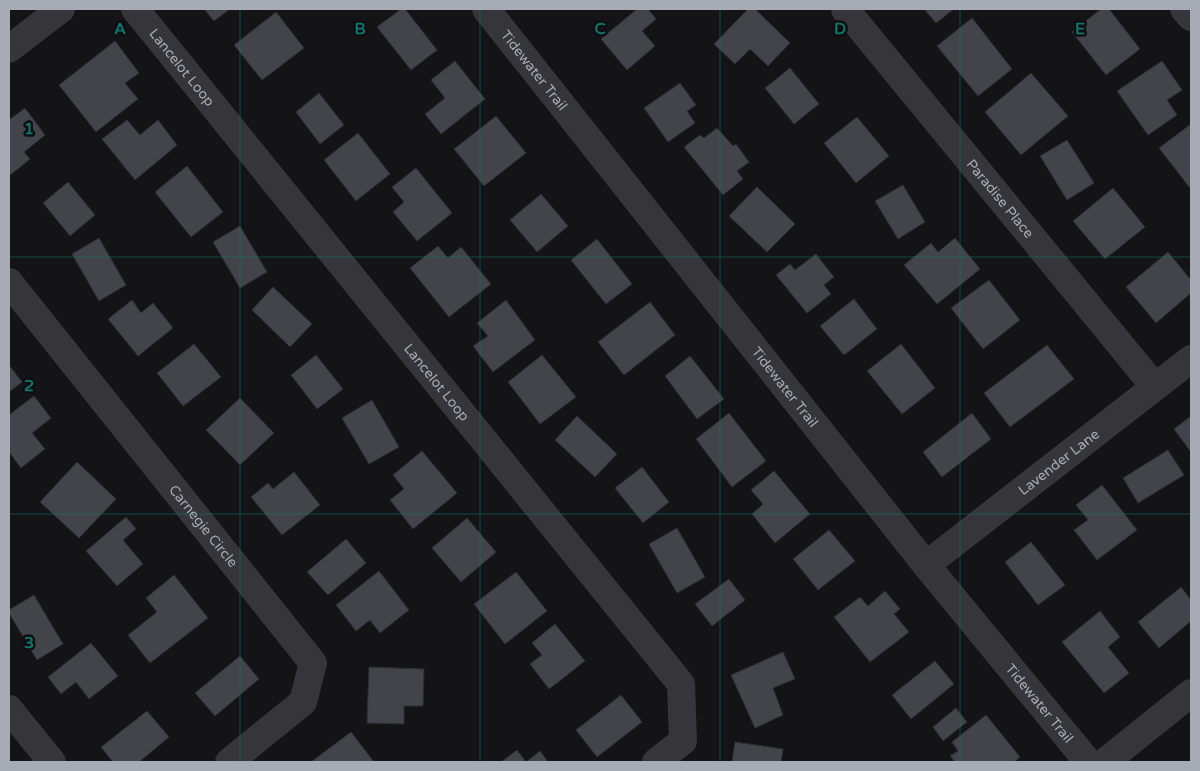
<svg xmlns="http://www.w3.org/2000/svg" width="1200" height="771" font-family="'Varela Round',sans-serif">
  <style>
    .building { fill: #434449; stroke: #2f2e32 }
    .lines { fill: none; stroke-linecap: round; stroke-linejoin: round }
    .minor { stroke: #36363a; stroke-width: 28 }
    .grid { fill: none; stroke: #0f766e; stroke-width: 1; stroke-opacity: 0.55 }
    .labels { text-anchor: middle; dominant-baseline: central; stroke-width: 5; stroke-linejoin: round; paint-order: stroke }
    .street-label { font-size: 14px; fill: #a7abb5; stroke: #0f0f11 }
    .grid-label { font-size: 16px; text-anchor: middle; font-weight: bold; fill: #0f766e; stroke: #0f0f11; stroke-width: 5; stroke-linejoin: round; paint-order: stroke }
  </style>
  <rect width="100%" height="100%" fill="#141416"/>
  <g class="building">
    <path d="M204,9h26l-16,12z"/>
    <path d="M401,9h4l32,41 -26,20 -34,-43z"/>
    <path d="M637,9h11l8,10 -14,12 13,15 -28,24 -26,-31z"/>
    <path d="M748,9h7l35,34 -22,23 -18,-17 -15,15 -21,-20z"/>
    <path d="M924,9h30l-18,14z"/>
    <path d="M1101,9h8l31,40 -34,26 -34,-43z"/>
    <path d="M276,12l28,36 -42,32 -28,-35z"/>
    <path d="M972,18l40,51 -34,27 -41,-50z"/>
    <path d="M115,41l24,32 -14,10 13,16 -42,33 -37,-47z"/>
    <path d="M455,61l30,38 -44,35 -16,-20 20,-16 -14,-18z"/>
    <path d="M1162,61l20,29 -15,10 10,15 -29,20 -31,-44z"/>
    <path d="M790,68l29,36 -25,20 -29,-36z"/>
    <path d="M1031,73l37,43 -47,39 -36,-43z"/>
    <path d="M680,83l16,22 -9,6 8,12 -27,19 -24,-34z"/>
    <path d="M319,93l25,32 -24,19 -24,-32z"/>
    <path d="M25,108l20,27 -21,17 6,7 -21,17v-56z"/>
    <path d="M496,116l30,37 -42,33 -30,-37z"/>
    <path d="M857,117l32,39 -33,27 -32,-40z"/>
    <path d="M127,120l13,15 18,-15 19,25 -42,35 -33,-41z"/>
    <path d="M1191,124v63l-1,1 -31,-40z"/>
    <path d="M717,128l16,18 3,-2 13,18 -12,9 6,8 -20,16 -39,-48 16,-12 4,3z"/>
    <path d="M358,133l32,41 -34,27 -32,-41z"/>
    <path d="M1067,140l27,43 -27,17 -27,-44z"/>
    <path d="M187,166l36,46 -32,25 -36,-45z"/>
    <path d="M416,168l36,45 -35,28 -24,-29 11,-10 -12,-15z"/>
    <path d="M68,182l27,33 -25,21 -27,-33z"/>
    <path d="M903,185l22,37 -27,17 -23,-38z"/>
    <path d="M757,187l38,37 -28,28 -38,-36z"/>
    <path d="M1113,188l32,39 -40,32 -32,-38z"/>
    <path d="M541,194l27,32 -31,26 -27,-32z"/>
    <path d="M240,226l27,46 -27,16 -27,-46z"/>
    <path d="M99,238l27,47 -27,16 -27,-47z"/>
    <path d="M955,238l25,31 -43,35 -33,-39 27,-22 7,9z"/>
    <path d="M597,239l35,45 -26,20 -35,-44z"/>
    <path d="M438,246l10,12 13,-11 30,37 -42,33 -39,-49z"/>
    <path d="M1168,252l23,28v13l-35,30 -30,-36z"/>
    <path d="M816,254l18,23 -10,8 7,9 -24,19 -31,-38 14,-11 5,6z"/>
    <path d="M989,280l31,40 -37,29 -32,-41z"/>
    <path d="M273,287l39,37 -22,23 -38,-37z"/>
    <path d="M854,299l23,30 -33,26 -24,-29z"/>
    <path d="M132,300l9,13 12,-10 20,25 -35,28 -30,-37z"/>
    <path d="M506,300l29,40 -42,32 -20,-26 15,-10 -11,-13z"/>
    <path d="M650,302l25,33 -51,40 -26,-33z"/>
    <path d="M194,344l27,33 -38,29 -26,-33z"/>
    <path d="M901,344l34,44 -33,26 -35,-43z"/>
    <path d="M1047,345l27,34 -64,48 -26,-34z"/>
    <path d="M316,355l27,34 -26,20 -26,-34z"/>
    <path d="M542,355l34,42 -36,27 -32,-42z"/>
    <path d="M690,356l34,43 -27,20 -32,-43z"/>
    <path d="M9,365l13,17 -13,10z"/>
    <path d="M34,396l17,22 -19,15 13,16 -24,19 -12,-16v-37z"/>
    <path d="M240,398l34,35 -34,32 -34,-35z"/>
    <path d="M372,400l27,47 -30,17 -27,-46z"/>
    <path d="M729,413l37,48 -34,26 -36,-48z"/>
    <path d="M972,413l19,26 -49,38 -19,-25z"/>
    <path d="M577,416l40,38 -22,23 -40,-37z"/>
    <path d="M1191,416v36l-17,-23z"/>
    <path d="M1168,450l16,25 -46,28 -15,-25z"/>
    <path d="M422,451l35,42 -44,36 -23,-29 14,-11 -11,-14z"/>
    <path d="M77,462l39,37 -37,39 -39,-36z"/>
    <path d="M642,467l27,35 -26,21 -28,-35z"/>
    <path d="M774,471l36,43 -35,29 -23,-29 11,-10 -12,-14z"/>
    <path d="M294,472l26,33 -38,30 -31,-38 17,-14 5,6z"/>
    <path d="M1102,485l35,45 -40,30 -23,-30 14,-10 -12,-15z"/>
    <path d="M126,517l10,12 -13,11 20,24 -26,22 -31,-35z"/>
    <path d="M467,518l29,34 -35,30 -29,-34z"/>
    <path d="M677,528l28,49 -28,16 -28,-49z"/>
    <path d="M829,530l26,31 -37,29 -25,-31z"/>
    <path d="M346,539l20,24 -38,32 -21,-23z"/>
    <path d="M1031,542l34,43 -27,20 -33,-43z"/>
    <path d="M379,571l30,39 -29,23 -10,-13 -14,11 -20,-26z"/>
    <path d="M516,572l31,39 -42,33 -31,-40z"/>
    <path d="M174,575l34,43 -58,45 -22,-28 29,-23 -11,-14z"/>
    <path d="M729,579l16,21 -33,26 -17,-22z"/>
    <path d="M1181,587l10,13v21l-32,27 -21,-26z"/>
    <path d="M885,591l15,18 -6,5 15,18 -39,30 -36,-45 26,-20 8,9z"/>
    <path d="M34,595l29,49 -26,16 -28,-47v-3z"/>
    <path d="M1100,611l20,26 -12,10 21,26 -25,20 -42,-51z"/>
    <path d="M555,624l30,37 -36,28 -19,-25 12,-9 -10,-12z"/>
    <path d="M91,643l27,33 -29,23 -13,-17 -15,12 -13,-17z"/>
    <path d="M783,652l12,27 -22,9 10,27 -28,13 -24,-53z"/>
    <path d="M240,656l19,23 -44,37 -20,-23z"/>
    <path d="M935,661l19,23 -43,35 -19,-24z"/>
    <path d="M369,667l55,2 -1,37h-19v18l-37,-1z"/>
    <path d="M621,695l21,27 -45,35 -21,-27z"/>
    <path d="M956,708l11,14 -24,19 -10,-14z"/>
    <path d="M147,711l22,26 -30,25h-26l-12,-15z"/>
    <path d="M986,715l34,42 -6,5h-59l-5,-6 8,-5 -6,-9z"/>
    <path d="M351,732l23,30h-63z"/>
    <path d="M735,742l48,7 -2,13h-49z"/>
    <path d="M517,750l9,12 14,-11 8,11h-47z"/>
  </g>
  <g class="lines">
    <g class="minor">
      <path id="s1" d="M135,9l546,675 2,57 -27,21"/>
      <path id="s2" d="M486,9l440,556 162,197"/>
      <path id="s3" d="M845,9l310,378"/>
      <path d="M1184,9l7,8"/>
      <path d="M9,49l52,-40"/>
      <path id="s4" d="M9,282l304,381 -10,39 -74,60"/>
      <path id="s5" d="M926,565l265,-206"/>
      <path d="M9,709l43,53"/>
      <path d="M1105,762l86,-69"/>
    </g>
  </g>
  <path class="grid" d="M240,9v753M480,9v753M720,9v753M960,9v753M9,257h1182M9,514h1182"/>
  <g class="labels">
    <g class="street-label">
      <text stroke="none"><textPath href="#s1" startOffset="75">Lancelot Loop</textPath></text>
      <text stroke="none"><textPath href="#s2" startOffset="78">Tidewater Trail</textPath></text>
      <text stroke="none"><textPath href="#s3" startOffset="245">Paradise Place</textPath></text>
      <text stroke="none"><textPath href="#s1" startOffset="480">Lancelot Loop</textPath></text>
      <text stroke="none"><textPath href="#s2" startOffset="482">Tidewater Trail</textPath></text>
      <text stroke="none"><textPath href="#s5" startOffset="168">Lavender Lane</textPath></text>
      <text stroke="none"><textPath href="#s4" startOffset="312">Carnegie Circle</textPath></text>
      <text stroke="none"><textPath href="#s2" startOffset="888">Tidewater Trail</textPath></text>
    </g>
  </g>
  <g class="grid-label">
    <text x="120" y="34">A</text>
    <text x="360" y="34">B</text>
    <text x="600" y="34">C</text>
    <text x="840" y="34">D</text>
    <text x="1080" y="34">E</text>
    <text x="29" y="134">1</text>
    <text x="29" y="391">2</text>
    <text x="29" y="648">3</text>
  </g>
  <rect width="1200" height="771" fill="none" stroke="#a7abb5" stroke-width="20"/>
</svg>
